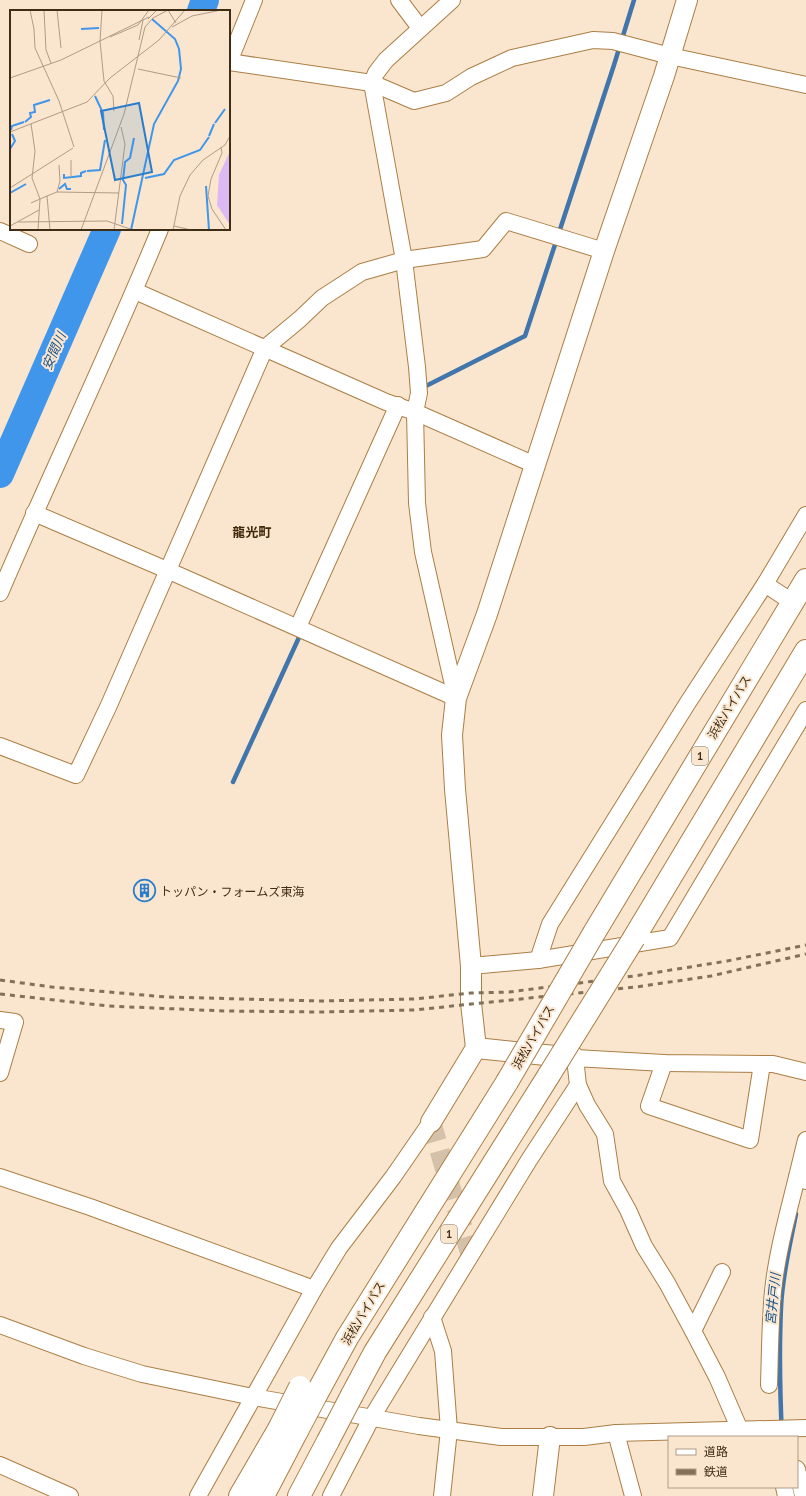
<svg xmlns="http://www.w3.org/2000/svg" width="806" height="1496" font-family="'PT Sans','Noto Sans JP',sans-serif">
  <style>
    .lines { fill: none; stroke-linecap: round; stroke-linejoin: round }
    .stream { stroke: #4076ab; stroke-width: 4.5 }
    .river { stroke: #4096eb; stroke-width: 28 }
    .tertiary-tunnel { stroke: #d5c1aa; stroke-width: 20; stroke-dasharray: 20 10; stroke-linecap: butt }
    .minor-casing { stroke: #ab7e44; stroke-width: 18 }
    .tertiary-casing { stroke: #ab7e44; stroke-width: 22 }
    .trunk-casing { stroke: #ab7e44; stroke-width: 24 }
    .minor { stroke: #fff; stroke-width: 16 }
    .tertiary { stroke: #fff; stroke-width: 20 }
    .trunk { stroke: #fff; stroke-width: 22 }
    .rail { stroke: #837058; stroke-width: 3; stroke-dasharray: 5 5; stroke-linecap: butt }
    .trunk-bridge-casing { stroke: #ab7e44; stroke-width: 24; stroke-linecap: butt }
    .trunk-bridge { stroke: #fff; stroke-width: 22 }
    .labels { text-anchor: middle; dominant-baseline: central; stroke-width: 4; stroke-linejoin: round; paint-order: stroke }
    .shield { fill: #fae6cf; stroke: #78644d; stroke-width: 1 }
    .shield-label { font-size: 11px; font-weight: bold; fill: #402d15 }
    .street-label { font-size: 12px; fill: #402d15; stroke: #fae6cf }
    .poi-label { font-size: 12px; fill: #402d15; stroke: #fae6cf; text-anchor: start }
    .water-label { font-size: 13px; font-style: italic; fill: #18538a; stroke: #fae6cf }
    .neighbourhood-label { font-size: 13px; font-weight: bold; fill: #402909; stroke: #fae6cf }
    .inset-river { fill: none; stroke: #4096eb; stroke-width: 2 }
    .inset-road { fill: none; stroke: #b09c85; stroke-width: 1 }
    .view { fill: #2a7dcc; fill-opacity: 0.15; stroke: #2a7dcc; stroke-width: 2 }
    .inset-edge { fill: none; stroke: #402d15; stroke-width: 2 }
  </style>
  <rect width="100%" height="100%" fill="#fae6cf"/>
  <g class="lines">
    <g class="stream">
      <path d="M422,388l103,-52 89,-271 20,-65"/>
      <path d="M233,782l68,-149"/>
      <path d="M782,1437c-2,-43 -3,-86 -1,-129 1,-31 9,-63 15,-94"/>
      <path d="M792,1487l2,9"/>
    </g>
    <g class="river">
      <path d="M201,11l4,-11"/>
      <path d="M0,474l107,-245"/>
    </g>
    <path class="tertiary-tunnel" d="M431,1122l40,134"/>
    <defs>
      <g id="minor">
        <path d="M399,0l21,28"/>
        <path d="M452,0l-66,60 -10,13 -4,10 32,177 13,107 2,26 -4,19 2,91 6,49 33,146"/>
        <path d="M229,62l143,21 42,18 32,-8 25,-16 41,-19 81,-18 20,1 57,15 136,29"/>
        <path d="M229,62l25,-62"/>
        <path d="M0,231l29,13"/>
        <path d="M135,291l251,111 29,10 120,53"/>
        <path d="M34,513l133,57 289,128"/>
        <path d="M765,584l18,12"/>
        <path d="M0,593c52,-122 110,-242 160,-364"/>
        <path d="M298,627l100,-222"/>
        <path d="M0,746l76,29 33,-70 156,-357 35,-29 22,-21 40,-26 42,-12 79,-11 23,-28 98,30"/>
        <path d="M538,960l12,-36 137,-220 78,-120 41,-69"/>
        <path d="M471,966l67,-6 132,-22 136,-228"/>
        <path d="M0,1020l15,2 -15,51"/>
        <path d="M664,1063l-15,43 101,34 12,-76"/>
        <path d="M578,1085l9,20 18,29 7,47 16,29 16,36 23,37 26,48 24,46 23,53"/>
        <path d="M806,1140l-9,37 9,4"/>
        <path d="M0,1177l90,30 224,82"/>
        <path d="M432,1317l11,34 6,79 -7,66"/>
        <path d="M0,1325l84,31 58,18 111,23 166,29 82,11h83l32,-4 190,-5"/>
        <path d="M693,1331l29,-59"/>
        <path d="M769,1385c1,-31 1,-63 4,-94 4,-39 15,-77 24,-114"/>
        <path d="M616,1433l17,63"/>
        <path d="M0,1465l70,31"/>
        <path d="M797,1469l6,27"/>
        <path d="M784,1487l2,9"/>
        <path d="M198,1496l116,-207 25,-41 54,-71 38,-55"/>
        <path d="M331,1496l41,-79 42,-69 115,-188 49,-75 -3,-27 89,5 109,1 33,8"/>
      </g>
      <g id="tertiary">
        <path d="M476,1048l99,10"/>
        <path d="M431,1122l45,-74 -5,-45v-37l-16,-177 -3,-54 4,-37 31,-84 117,-363 60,-175 23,-76"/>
        <path d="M543,1496l7,-59"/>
      </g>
      <g id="trunk">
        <path d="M594,933l212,-353"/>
        <path d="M634,938l172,-287"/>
        <path d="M316,1395l31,-57 160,-256"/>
        <path d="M352,1395l23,-43 174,-277"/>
        <path d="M240,1496l39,-67"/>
        <path d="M263,1496l34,-65"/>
        <path d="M299,1496l29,-55"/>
      </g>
    </defs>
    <use href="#minor" class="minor-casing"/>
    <use href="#tertiary" class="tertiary-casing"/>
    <use href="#trunk" class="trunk-casing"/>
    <use href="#minor" class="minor"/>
    <use href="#tertiary" class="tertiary"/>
    <use href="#trunk" class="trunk"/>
    <g class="rail">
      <path d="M0,980l52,7 114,10 155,4 93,-2 57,-6 38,-1 125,-16 93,-15 79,-16"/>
      <path d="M0,994l108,12 116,5 97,1 93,-2 222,-23 75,-11 95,-22"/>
    </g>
    <defs>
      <g id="trunk-bridge">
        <path d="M549,1075l85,-137"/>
        <path d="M507,1082l87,-149"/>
        <path d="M279,1429l21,-42"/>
        <path d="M297,1431l19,-36"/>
        <path d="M328,1441l24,-46"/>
      </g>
    </defs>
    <use href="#trunk-bridge" class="trunk-bridge-casing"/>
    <use href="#trunk-bridge" class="trunk-bridge"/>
  </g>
  <defs>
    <symbol id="building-ring" viewBox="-11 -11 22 22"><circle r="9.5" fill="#fae6cf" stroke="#2a7dcc" stroke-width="1.5"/><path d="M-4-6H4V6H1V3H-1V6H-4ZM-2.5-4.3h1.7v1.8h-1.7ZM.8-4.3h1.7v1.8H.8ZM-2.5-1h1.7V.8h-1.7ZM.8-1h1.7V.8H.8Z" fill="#2a7dcc"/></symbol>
  </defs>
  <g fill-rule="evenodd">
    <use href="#building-ring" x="132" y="878" width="25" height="25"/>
  </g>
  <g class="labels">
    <g class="shield">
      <rect x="692" y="747" width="16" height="18" rx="3"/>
      <rect x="441" y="1225" width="16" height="18" rx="3"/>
    </g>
    <g class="shield-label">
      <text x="700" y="756">1</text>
      <text x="449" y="1234">1</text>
    </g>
    <g class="street-label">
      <text transform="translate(729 707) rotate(-59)">浜松バイパス</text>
      <text transform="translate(533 1037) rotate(-60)">浜松バイパス</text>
      <text transform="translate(363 1313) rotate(-59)">浜松バイパス</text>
    </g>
    <g class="poi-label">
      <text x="160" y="891">トッパン・フォームズ東海</text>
    </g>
    <g class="water-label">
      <text transform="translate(54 351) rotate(-66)">安間川</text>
      <text transform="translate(773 1299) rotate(-84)">宮井戸川</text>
    </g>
    <g class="neighbourhood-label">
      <text x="252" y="532">龍光町</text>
    </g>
  </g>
  <g transform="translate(10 10)">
    <rect width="220" height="220" fill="#fae6cf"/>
    <path d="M220,141v74l-13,-20 2,-30z" fill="#dcb9f5"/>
    <path class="inset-river" d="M71,19l18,-1M85,86l8,17 1,17M15,112l6,-5 -1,-4 5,-1 -1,-7 16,-5M205,113l10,-14M1,120l1,-4 12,-4M199,126l5,-12M0,139l5,-8 -3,-7M77,161l13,-1 5,-30M54,164v4l17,-2v-3l5,-2M135,168l19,-4 10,-14 26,-10 9,-13M196,176l3,44M49,179l6,-5 2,5h4M0,183l16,-9M112,214l4,-39 -3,-5 2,-18 5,-4 4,-20M121,220l23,-106 24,-43 3,-12 -2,-20 -4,-10 -23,-20"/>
    <path class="inset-road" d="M20,0l4,19 1,19 24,53 15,46M34,0l2,40 5,13M47,0l4,38M92,0l-2,31 4,40 9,15 1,15M158,0l8,13M138,9l9,-9M162,17l20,-11 29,-6M100,27l28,-12 11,-15M129,30l4,-20M128,59l43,9M0,68l51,-18 88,-43M21,114l4,27 -3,27 8,21 7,-3 3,34M0,122l77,-30 23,-24 49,-38 26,-30M211,137l1,6 -11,26 -3,17 4,13 14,21M61,150v17M0,178l63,-40M47,182l3,-11 -1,-16M37,186l10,-4 62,1M21,193l9,-4 -2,31M8,212l89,-1 26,9M0,216l29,-16M164,216l17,4M71,220l43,-116 21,-87 8,-9 15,-8M104,220l11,-86 -4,-17M163,220l7,-34 10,-21 13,-15 22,-15 5,-9"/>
    <path class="view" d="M129,93l13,69 -37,8 -14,-69z"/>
    <rect width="220" height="220" class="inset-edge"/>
  </g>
  <rect x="668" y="1436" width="130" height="52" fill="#fae6cf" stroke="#b09c85"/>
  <rect x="676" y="1449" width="20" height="6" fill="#ffffff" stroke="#b09c85"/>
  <text x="704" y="1456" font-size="12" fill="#402d15">道路</text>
  <rect x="676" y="1469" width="20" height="6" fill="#837058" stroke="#b09c85"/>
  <text x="704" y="1476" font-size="12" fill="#402d15">鉄道</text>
</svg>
